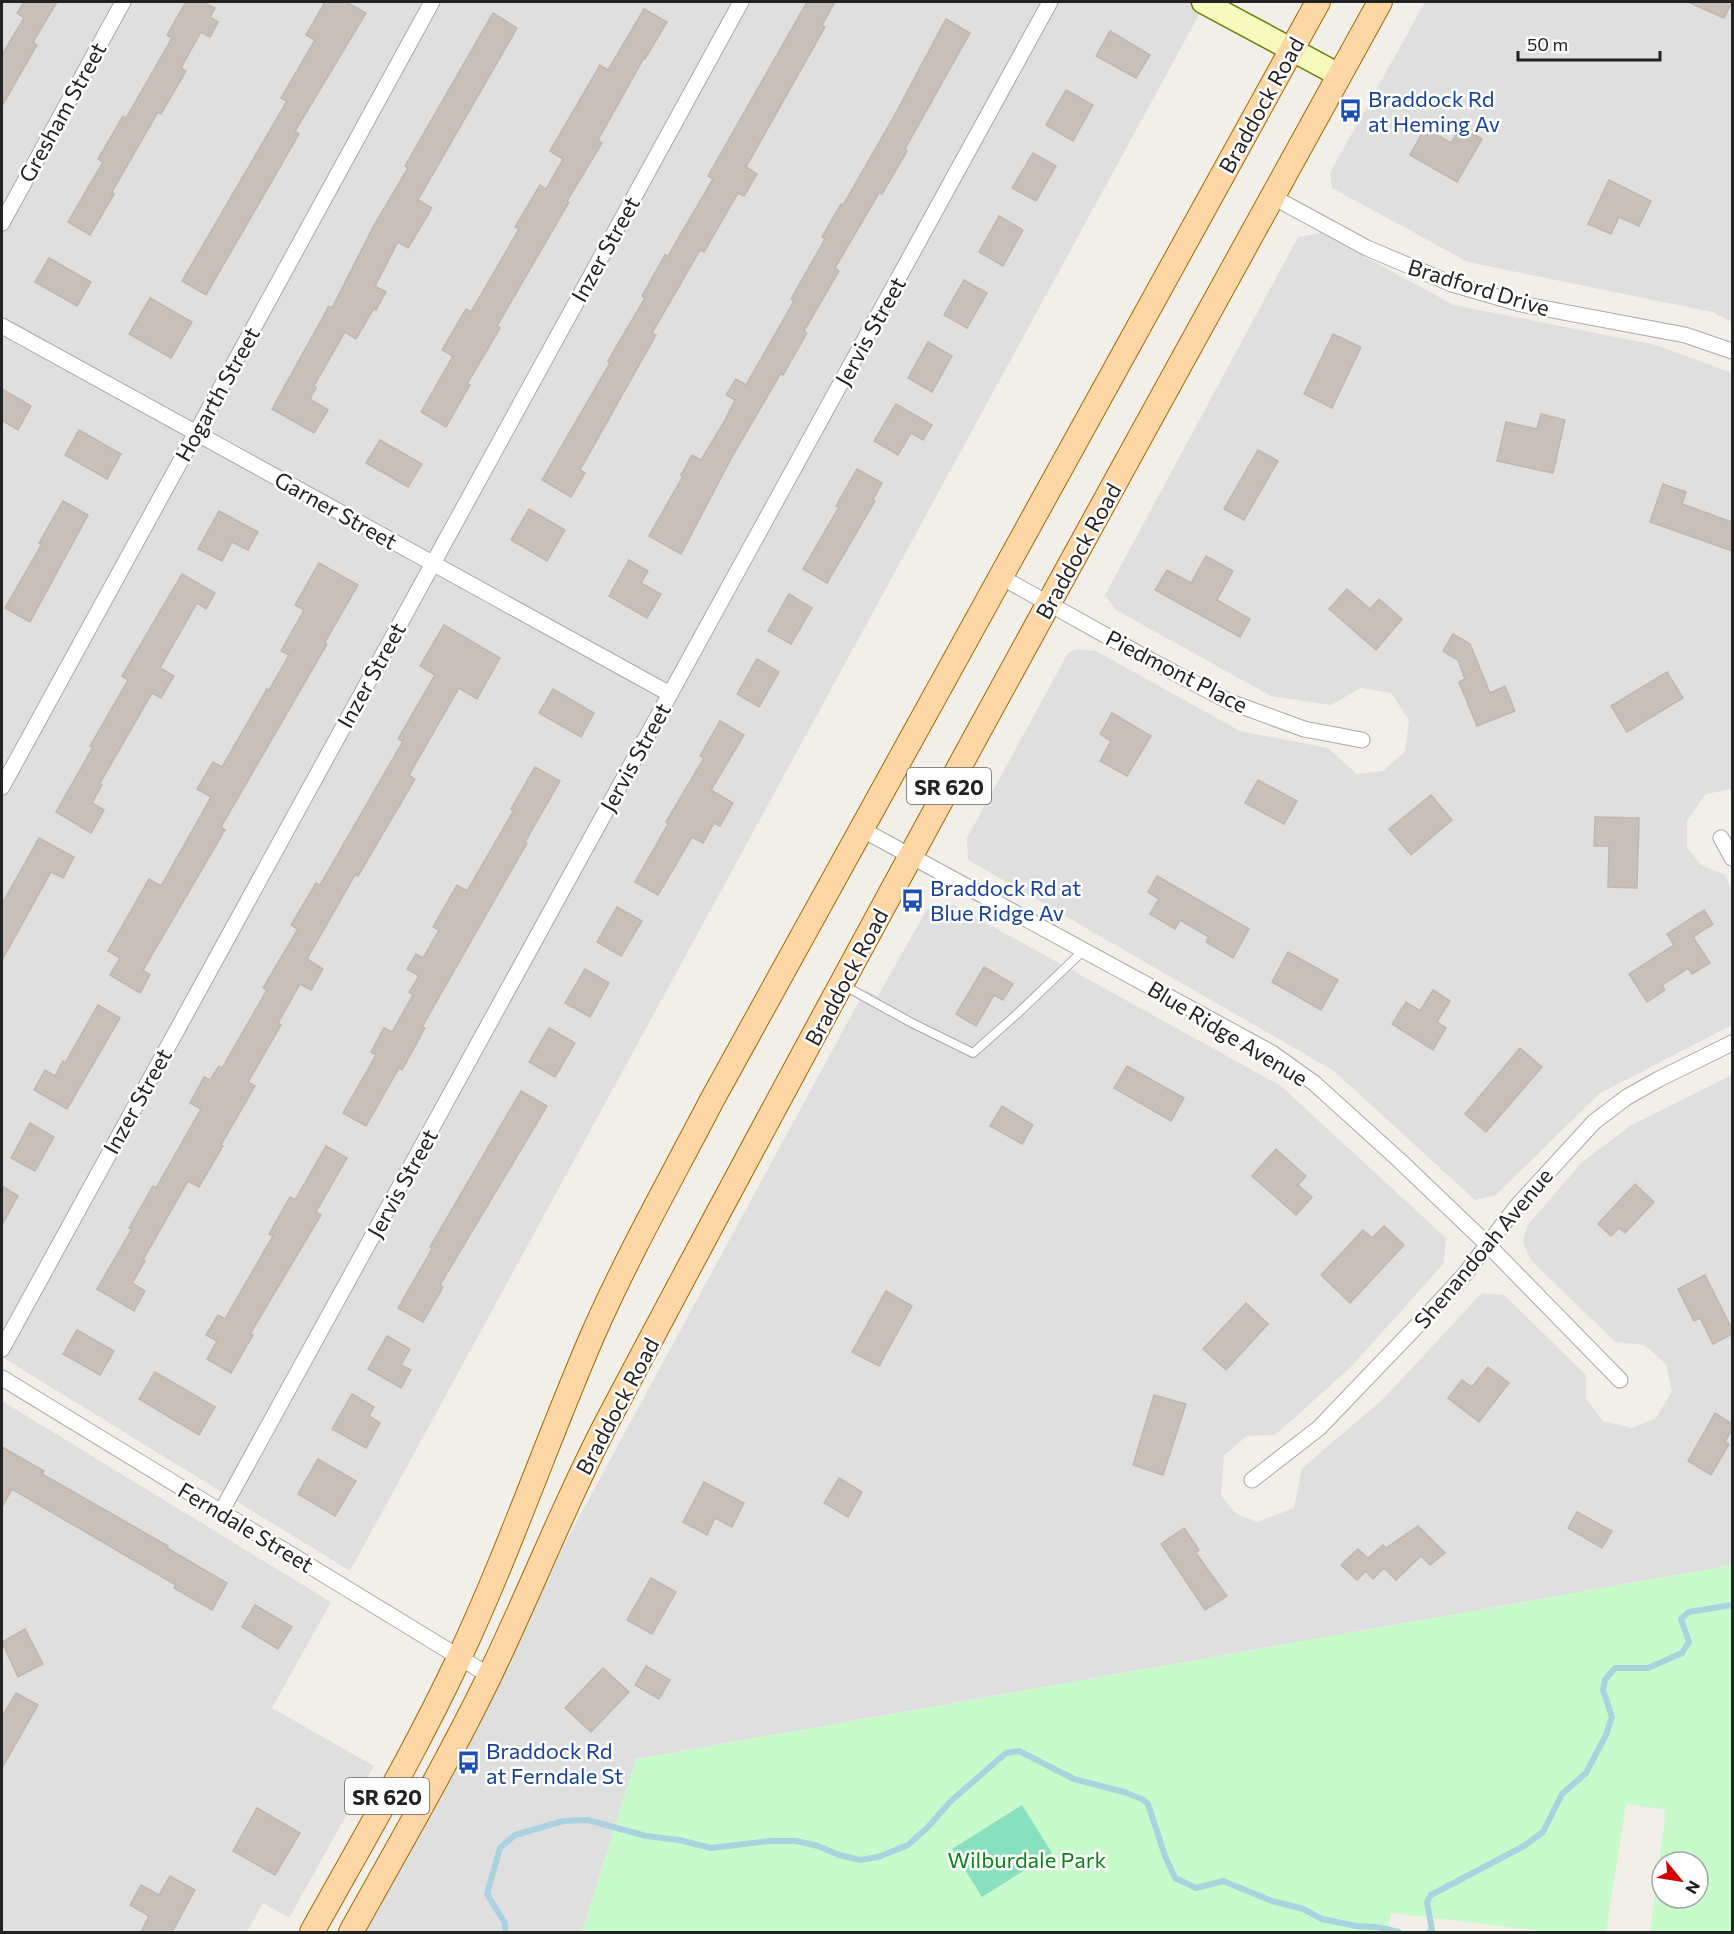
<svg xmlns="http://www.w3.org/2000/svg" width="1734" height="1934" font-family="Commissioner,sans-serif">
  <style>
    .residential { fill: #e0dfdf }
    .park { fill: #c8facc; fill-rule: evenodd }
    .pitch { fill: #88e0be }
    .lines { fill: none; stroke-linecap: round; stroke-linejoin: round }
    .stream { stroke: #aad3df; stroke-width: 6 }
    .building { fill: #c7bfb8; stroke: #c4b6ab; stroke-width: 1.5 }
    .lane-casing { stroke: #a9a9a9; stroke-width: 10 }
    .street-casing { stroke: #a9a9a9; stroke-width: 17 }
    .secondary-casing { stroke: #707d05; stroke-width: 25 }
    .primary-casing { stroke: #a06b00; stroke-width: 26 }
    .lane { stroke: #fff; stroke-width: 8 }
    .street { stroke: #fff; stroke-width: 15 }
    .secondary { stroke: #f7fabf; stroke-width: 22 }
    .primary { stroke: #fcd6a4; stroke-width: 24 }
    .labels { text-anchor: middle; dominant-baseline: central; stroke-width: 5; stroke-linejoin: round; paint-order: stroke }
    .shield { fill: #fff; stroke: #646464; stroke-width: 1.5 }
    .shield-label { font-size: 21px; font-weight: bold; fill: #222 }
    .transit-label { font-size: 22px; fill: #164399; stroke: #fff; text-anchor: start }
    .street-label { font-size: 22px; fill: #222; stroke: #fff }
    .park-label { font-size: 22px; fill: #0c8416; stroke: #fff }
  </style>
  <rect width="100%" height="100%" fill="#f2efe9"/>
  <g class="residential">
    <path d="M2,2h1204l-856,1569 -348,-214z"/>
    <path d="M1425,2h307v320l-20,-10 -244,-50 -136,-74 -2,-15z"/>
    <path d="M1321,233l133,72 202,40 76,28v416l-26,5 -19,26v27l14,18 24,10 7,15v135l-133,69 -103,101 -21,5 -141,-129 -366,-211 -1,-22 101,-185 9,-4 19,2 144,80 88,17 29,26 26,-3 22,-20 4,-31 -18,-27 -30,-5 -30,17 -60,-9 -155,-86 -11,-15 193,-358z"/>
    <path d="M954,905l327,181 165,152 -2,25 -93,104 -76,68 -28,1 -23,19 -3,40 14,18 22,9 37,-14 8,-40 80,-68 100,-107 22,2 82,80v23l17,23 29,7 24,-10 16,-27 -6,-27 -22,-19 -29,-3 -84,-82 -8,-18 4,-16 55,-64 48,-36 102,-51v490l-1096,194 -54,173h-223l182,-345 324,-597 13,6 49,-87z"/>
    <path d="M2,1401l329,201 -59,106 102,58 -85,152 -26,-15 -16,29h-245z"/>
  </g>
  <path class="park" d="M1732,1565v367h-82l16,-122 -40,-6 -20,128h-58l-157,-19 -3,19h-806l54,-173zM1662,1862h36v36h-36z"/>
  <path class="pitch" d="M1022,1805l30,48 -70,44 -30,-48z"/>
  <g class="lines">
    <g class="stream">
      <path d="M505,1932v-9l-18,-29 13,-46 15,-13 48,-14 25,-1 58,16 33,4 32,8 59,-7h26l22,5 21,9 21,5 18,-3 30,-12 19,-17 24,-27 55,-48 13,-2 55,28 50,13 18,7 6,5 17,52 10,22 21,10 27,-7 49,20 31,8 19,10 34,7 20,1 23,5"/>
      <path d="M1429,1932l3,-2 -5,-28 4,-7 93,-49 19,-14 19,-38 24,-21 20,-38 6,-18 -9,-27 2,-10 10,-12h33l34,-15 7,-11 -8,-23 8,-7 43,-7"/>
    </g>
  </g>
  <g class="building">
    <path d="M24,2h33l-24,40 4,3 -35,61v-51l22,-37 -7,-5z"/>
    <path d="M186,2h17l12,6 -5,9 8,5 -8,15 -9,-5 -20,36 5,3 -25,43 -3,-2 -46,80 2,2 -24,41 -22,-13 35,-60 -5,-3 25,-43 3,2 46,-80 -5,-3z"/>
    <path d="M325,2h21l20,11 -71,118 4,3 -93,161 -24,-14 105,-180 -6,-3 34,-58 -9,-5z"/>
    <path d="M807,2h28l-13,23 3,2 -79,140 11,7 -13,22 -6,-3 -34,59 -4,-2 -48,83 4,2 -76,135 5,3 -14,24 -29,-17 68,-117 -2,-2 37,-63 -3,-2 23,-41 3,1 45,-77 -5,-3z"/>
    <path d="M1688,2h44l-8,16z"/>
    <path d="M644,9l23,13 -22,37 -1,-1 -46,82 4,3 -35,58 2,1 -72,124 3,2 -33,56 3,1 -24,42 -25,-15 32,-56 -11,-6 24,-41 5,3 48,-83 -4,-2 25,-42 6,4 17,-30 -13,-8 50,-86 8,5z"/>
    <path d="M493,13l24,15 -99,172 14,8 -24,40 -10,-6 -23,44 11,6 -10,18 -2,-2 -18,31 -11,-7 -31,54 2,2 -6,11 18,11 -14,23 -42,-24 57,-103 3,2 41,-81 35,-59 -3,-2z"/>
    <path d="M946,19l24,14 -65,116 2,2 -25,43 -3,-1 -44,75 4,3 -35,60 3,2 -24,42 -2,-2 -48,82 -52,99 -32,-18 34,-60 -2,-1 11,-20 9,5 23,-38 11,-22 -9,-5 10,-16 10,6 48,-84 -3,-2 34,-60 -3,-2 19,-33 2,1 50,-87z"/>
    <path d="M1110,31l40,24 -14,23 -40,-22z"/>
    <path d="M1066,90l27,15 -20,36 -27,-16z"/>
    <path d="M1461,127l21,12 -25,43 -47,-27 15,-27 26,15z"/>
    <path d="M1033,153l23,13 -20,35 -24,-13z"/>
    <path d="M1609,180l42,21 -12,25 -20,-9 -8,17 -23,-10z"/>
    <path d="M999,216l24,14 -20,36 -24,-14z"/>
    <path d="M49,258l42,24 -14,24 -42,-24z"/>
    <path d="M964,280l23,13 -20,35 -23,-13z"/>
    <path d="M150,298l42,24 -21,36 -42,-24z"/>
    <path d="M1333,334l28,13 -29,61 -28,-14z"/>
    <path d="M928,342l24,14 -20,36 -24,-14z"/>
    <path d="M2,389l29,17 -13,24 -16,-10z"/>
    <path d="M896,404l36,21 -9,15 -12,-7 -13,22 -24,-14z"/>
    <path d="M1541,414l24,6 -12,53 -56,-12 9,-39 31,7z"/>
    <path d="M79,430l42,24 -14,25 -42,-24z"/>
    <path d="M380,440l42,24 -14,23 -42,-24z"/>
    <path d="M1258,450l20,11 -34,59 -20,-11z"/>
    <path d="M857,469l25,14 -9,17 2,1 -48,82 -24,-14 36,-62 -3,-1z"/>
    <path d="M1663,484l23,8 -4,12 50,18v29l-82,-29z"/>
    <path d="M63,501l25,14 -58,107 -25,-14 37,-64 -3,-1z"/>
    <path d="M529,509l36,21 -18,31 -36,-21z"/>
    <path d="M219,511l39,21 -10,18 -16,-8 -10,19 -24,-12z"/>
    <path d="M1206,556l27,15 -16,29 33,19 -10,18 -85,-47 12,-20 24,13z"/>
    <path d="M629,560l19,11 -7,12 20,11 -14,24 -38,-22z"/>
    <path d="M319,563l39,22 -33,57 2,2 -106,183 4,3 -82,140 7,5 -10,18 -30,-18 10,-17 -12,-7 41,-72 12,7 50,-89 -14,-8 16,-27 9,5 45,-78 2,1 20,-35 -8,-4 23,-41 -9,-5z"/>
    <path d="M182,574l33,19 -9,16 -9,-6 -37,65 14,8 -13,22 -9,-5 -52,90 2,2 -10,18 12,7 -13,23 -35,-21 37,-65 -3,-1 38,-66 -6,-4z"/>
    <path d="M1347,589l23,20 9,-10 23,20 -26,31 -47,-41z"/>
    <path d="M789,594l23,14 -21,36 -23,-13z"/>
    <path d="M444,625l56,33 -23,41 -18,-11 -50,87 6,4 -57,97 -3,-1 -48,84 16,10 -12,21 -11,-6 -22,39 3,2 -33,57 7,4 -34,59 2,1 -24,41 -11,-6 -45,79 2,1 -13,22 13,8 -11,20 -37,-22 35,-60 -3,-1 24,-42 3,2 45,-79 -11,-6 14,-26 6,3 9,-14 3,2 45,-78 -4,-2 35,-59 -7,-4 25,-42 4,2 83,-144 -5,-2 37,-64 -15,-9z"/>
    <path d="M1453,634l17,10 20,49 15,-7 10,25 -38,15 -18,-44 6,-3 -7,-19 -15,-9z"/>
    <path d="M757,659l22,13 -20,35 -22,-13z"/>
    <path d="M1667,672l16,26 -56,34 -16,-26z"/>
    <path d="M553,689l41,24 -13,24 -42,-24z"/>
    <path d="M1112,713l39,23 -24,40 -27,-15 11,-20 -11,-7z"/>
    <path d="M720,721l24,14 -33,55 22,13 -13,23 -6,-3 -11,20 -11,-6 -34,58 -23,-13 33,-58 -2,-2 38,-64 -4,-2z"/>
    <path d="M535,767l25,14 -35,61 2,1 -105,184 3,1 -23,42 -3,-2 -33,58 -23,-13 33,-58 -5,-3 13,-24 8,4 21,-37 -4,-3 10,-16 -12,-7 9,-15 7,4 16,-28 -6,-3 24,-42 10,6 47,-81 -3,-1z"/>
    <path d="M1258,780l39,21 -13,23 -39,-21z"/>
    <path d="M1431,795l21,25 -41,35 -22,-26z"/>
    <path d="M1595,817l44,1 -2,70 -29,-1 1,-41h-15z"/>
    <path d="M39,838l35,19 -11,21 -12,-6 -49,88v-56z"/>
    <path d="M1157,876l92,53 -16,29 -27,-16 3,-5 -29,-17 -5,9 -25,-15 9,-15 -11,-7z"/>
    <path d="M617,907l25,14 -21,35 -24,-14z"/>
    <path d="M1704,910l9,14 -20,13 17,26 -18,11 -4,-6 -26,17 3,5 -18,12 -18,-28 45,-29 -7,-11z"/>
    <path d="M1288,952l50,28 -17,30 -49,-28z"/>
    <path d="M984,967l29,17 -10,16 -9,-5 -18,31 -20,-12z"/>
    <path d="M585,969l24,14 -19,34 -25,-14z"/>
    <path d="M1433,990l17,11 -13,21 9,6 -13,22 -41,-26 14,-22 14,9z"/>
    <path d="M98,1005l22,13 -53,91 -33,-19 11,-20 10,6 8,-15 2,2z"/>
    <path d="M549,1028l26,15 -20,34 -26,-15z"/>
    <path d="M1520,1048l22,19 -56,65 -21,-18z"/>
    <path d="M1127,1066l57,32 -13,23 -57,-33z"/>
    <path d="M521,1091l26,15 -107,179 3,2 -20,35 -25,-14 34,-59 -2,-2z"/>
    <path d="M1002,1106l31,19 -11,19 -32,-18z"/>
    <path d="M30,1123l24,14 -19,34 -24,-13z"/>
    <path d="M326,1146l21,12 -31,54 5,3 -71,119 3,1 -22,38 -24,-14 10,-18 -11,-6 12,-20 7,4 48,-83 -4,-2 21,-37 5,3z"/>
    <path d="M1276,1149l30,27 -8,9 14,12 -16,18 -44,-39z"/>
    <path d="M1635,1184l19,18 -29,31 -6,-5 -8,8 -13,-12z"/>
    <path d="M2,1186l16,10 -16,29z"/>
    <path d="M1384,1226l20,19 -54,58 -29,-28 42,-45 9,8z"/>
    <path d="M1705,1275l27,54v5l-19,10 -13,-26 -6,3 -16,-32z"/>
    <path d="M886,1291l26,15 -33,60 -27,-14z"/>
    <path d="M1246,1303l22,21 -42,46 -23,-21z"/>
    <path d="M77,1330l37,21 -14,24 -37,-21z"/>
    <path d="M387,1336l23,13 -9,16 10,5 -10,18 -33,-19z"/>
    <path d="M1488,1367l21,16 -30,39 -31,-24 14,-18 10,7z"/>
    <path d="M155,1372l60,35 -16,28 -60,-36z"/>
    <path d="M352,1394l22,13 -5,9 11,7 -14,25 -34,-19z"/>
    <path d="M1154,1395l32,9 -23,71 -30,-10z"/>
    <path d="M1715,1413l17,11v5l-7,13 4,2 -18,31 -23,-14z"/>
    <path d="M2,1447l42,24 -2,3 126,72 -1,2 60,35 -15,27 -38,-22 2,-3 -164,-96 -10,18z"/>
    <path d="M318,1459l38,22 -21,35 -37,-22z"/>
    <path d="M839,1478l23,14 -14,25 -24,-14z"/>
    <path d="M704,1482l40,21 -12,24 -17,-9 -8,17 -24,-13z"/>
    <path d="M1577,1512l35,19 -10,17 -34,-20z"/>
    <path d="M1418,1526l27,27 -15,12 -9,-9 -25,24 -12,-12 -11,11 -7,-8 -9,9 -16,-15 17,-16 10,9 15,-13 3,3z"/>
    <path d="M1184,1528l15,22 -3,3 31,43 -22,14 -44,-66z"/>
    <path d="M651,1578l25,14 -24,42 -25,-14z"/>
    <path d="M255,1605l37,22 -14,22 -36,-22z"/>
    <path d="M25,1629l18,35 -25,13 -16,-35z"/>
    <path d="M646,1666l24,14 -11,19 -24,-14z"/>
    <path d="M603,1668l26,24 -38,40 -26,-24z"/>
    <path d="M16,1693l22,12 -36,63v-51z"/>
    <path d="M257,1808l43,25 -25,42 -42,-24z"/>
    <path d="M170,1876l25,14 -23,42h-31l8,-16 -19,-11 11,-20 18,10z"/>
  </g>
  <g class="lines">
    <defs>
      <path id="lane" d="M843,985l69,38 61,30 44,-39 67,-64"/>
      <g id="street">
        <path d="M1273,197l94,51 85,36 69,20 164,31 47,16"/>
        <path d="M2,223l121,-221"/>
        <path d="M2,326l668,368"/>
        <path d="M1001,577l149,83 80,42 74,27 58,11"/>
        <path d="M2,787l430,-785"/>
        <path d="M863,830l409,223 42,30 84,76 90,86 132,135"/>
        <path d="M1721,838l11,20"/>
        <path d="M2,1349l739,-1347"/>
        <path d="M2,1378l488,298"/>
        <path d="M1252,1480l67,-52 115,-120 31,-34 52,-68 77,-84 33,-25 32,-18 73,-36"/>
        <path d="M221,1512l829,-1510"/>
      </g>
      <path id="secondary" d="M1203,2l136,73"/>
      <g id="primary">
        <path d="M312,1932c50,-90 103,-180 147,-274 50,-106 88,-218 135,-326 35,-79 78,-155 118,-232l606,-1098"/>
        <path d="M351,1932c46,-83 94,-165 136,-251 42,-86 76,-175 120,-259 252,-477 513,-949 773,-1420"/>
      </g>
    </defs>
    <use href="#lane" class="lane-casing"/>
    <use href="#street" class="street-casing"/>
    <use href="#secondary" class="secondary-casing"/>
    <use href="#primary" class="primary-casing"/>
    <use href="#lane" class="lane"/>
    <use href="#street" class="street"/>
    <use href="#secondary" class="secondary"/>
    <use href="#primary" class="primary"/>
  </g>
  <defs>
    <symbol id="bus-bare" viewBox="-9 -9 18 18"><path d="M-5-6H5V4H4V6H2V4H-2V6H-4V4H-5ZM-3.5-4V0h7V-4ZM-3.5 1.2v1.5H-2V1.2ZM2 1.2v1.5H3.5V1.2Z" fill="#1a4fb4" stroke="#fff" stroke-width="2.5" paint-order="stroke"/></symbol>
  </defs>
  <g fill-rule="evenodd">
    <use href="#bus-bare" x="1334" y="94" width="33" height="33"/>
    <use href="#bus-bare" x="896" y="884" width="33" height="33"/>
    <use href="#bus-bare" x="452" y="1746" width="33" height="33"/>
  </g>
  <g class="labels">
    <g class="shield">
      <rect x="907" y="768" width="84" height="36" rx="4.5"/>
      <rect x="345" y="1778" width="84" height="36" rx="4.5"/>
    </g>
    <g class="shield-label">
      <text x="949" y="786">SR 620</text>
      <text x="387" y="1796">SR 620</text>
    </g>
    <g class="transit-label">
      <text x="1368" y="98">Braddock Rd<tspan x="1368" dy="25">at Heming Av</tspan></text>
      <text x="930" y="887">Braddock Rd at<tspan x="930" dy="25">Blue Ridge Av</tspan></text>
      <text x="486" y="1750">Braddock Rd<tspan x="486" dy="25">at Ferndale St</tspan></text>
    </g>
    <g class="street-label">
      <text transform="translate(1261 105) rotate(-61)">Braddock Road</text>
      <text transform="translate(62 112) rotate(-61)">Gresham Street</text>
      <text transform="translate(605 249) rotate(-61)">Inzer Street</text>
      <text transform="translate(1479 287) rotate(17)">Bradford Drive</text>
      <text transform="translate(870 331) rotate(-61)">Jervis Street</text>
      <text transform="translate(217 394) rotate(-61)">Hogarth Street</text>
      <text transform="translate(336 510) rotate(29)">Garner Street</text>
      <text transform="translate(1078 551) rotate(-61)">Braddock Road</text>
      <text transform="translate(1177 671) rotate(27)">Piedmont Place</text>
      <text transform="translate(371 675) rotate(-61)">Inzer Street</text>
      <text transform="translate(635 757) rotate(-61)">Jervis Street</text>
      <text transform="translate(846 977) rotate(-62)">Braddock Road</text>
      <text transform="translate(1228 1033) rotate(31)">Blue Ridge Avenue</text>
      <text transform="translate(137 1101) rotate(-61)">Inzer Street</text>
      <text transform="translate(402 1183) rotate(-61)">Jervis Street</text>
      <text transform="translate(1483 1248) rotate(-50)">Shenandoah Avenue</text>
      <text transform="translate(617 1406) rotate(-62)">Braddock Road</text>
      <text transform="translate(246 1527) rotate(31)">Ferndale Street</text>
    </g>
    <g class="park-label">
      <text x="1027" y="1859">Wilburdale Park</text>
    </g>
  </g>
  <rect width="1734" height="1934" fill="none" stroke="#222222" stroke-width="6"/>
  <g transform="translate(1680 1880) rotate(120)"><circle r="28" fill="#ffffff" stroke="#a7a7a7" stroke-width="1.5"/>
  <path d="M0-4.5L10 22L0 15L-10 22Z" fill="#d40000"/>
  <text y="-9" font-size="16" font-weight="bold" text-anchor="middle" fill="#222222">N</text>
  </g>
  <path d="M1518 51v9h142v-9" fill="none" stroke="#222222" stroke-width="3"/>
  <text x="1527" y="51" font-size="18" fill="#222222" stroke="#ffffff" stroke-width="4.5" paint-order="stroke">50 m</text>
</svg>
